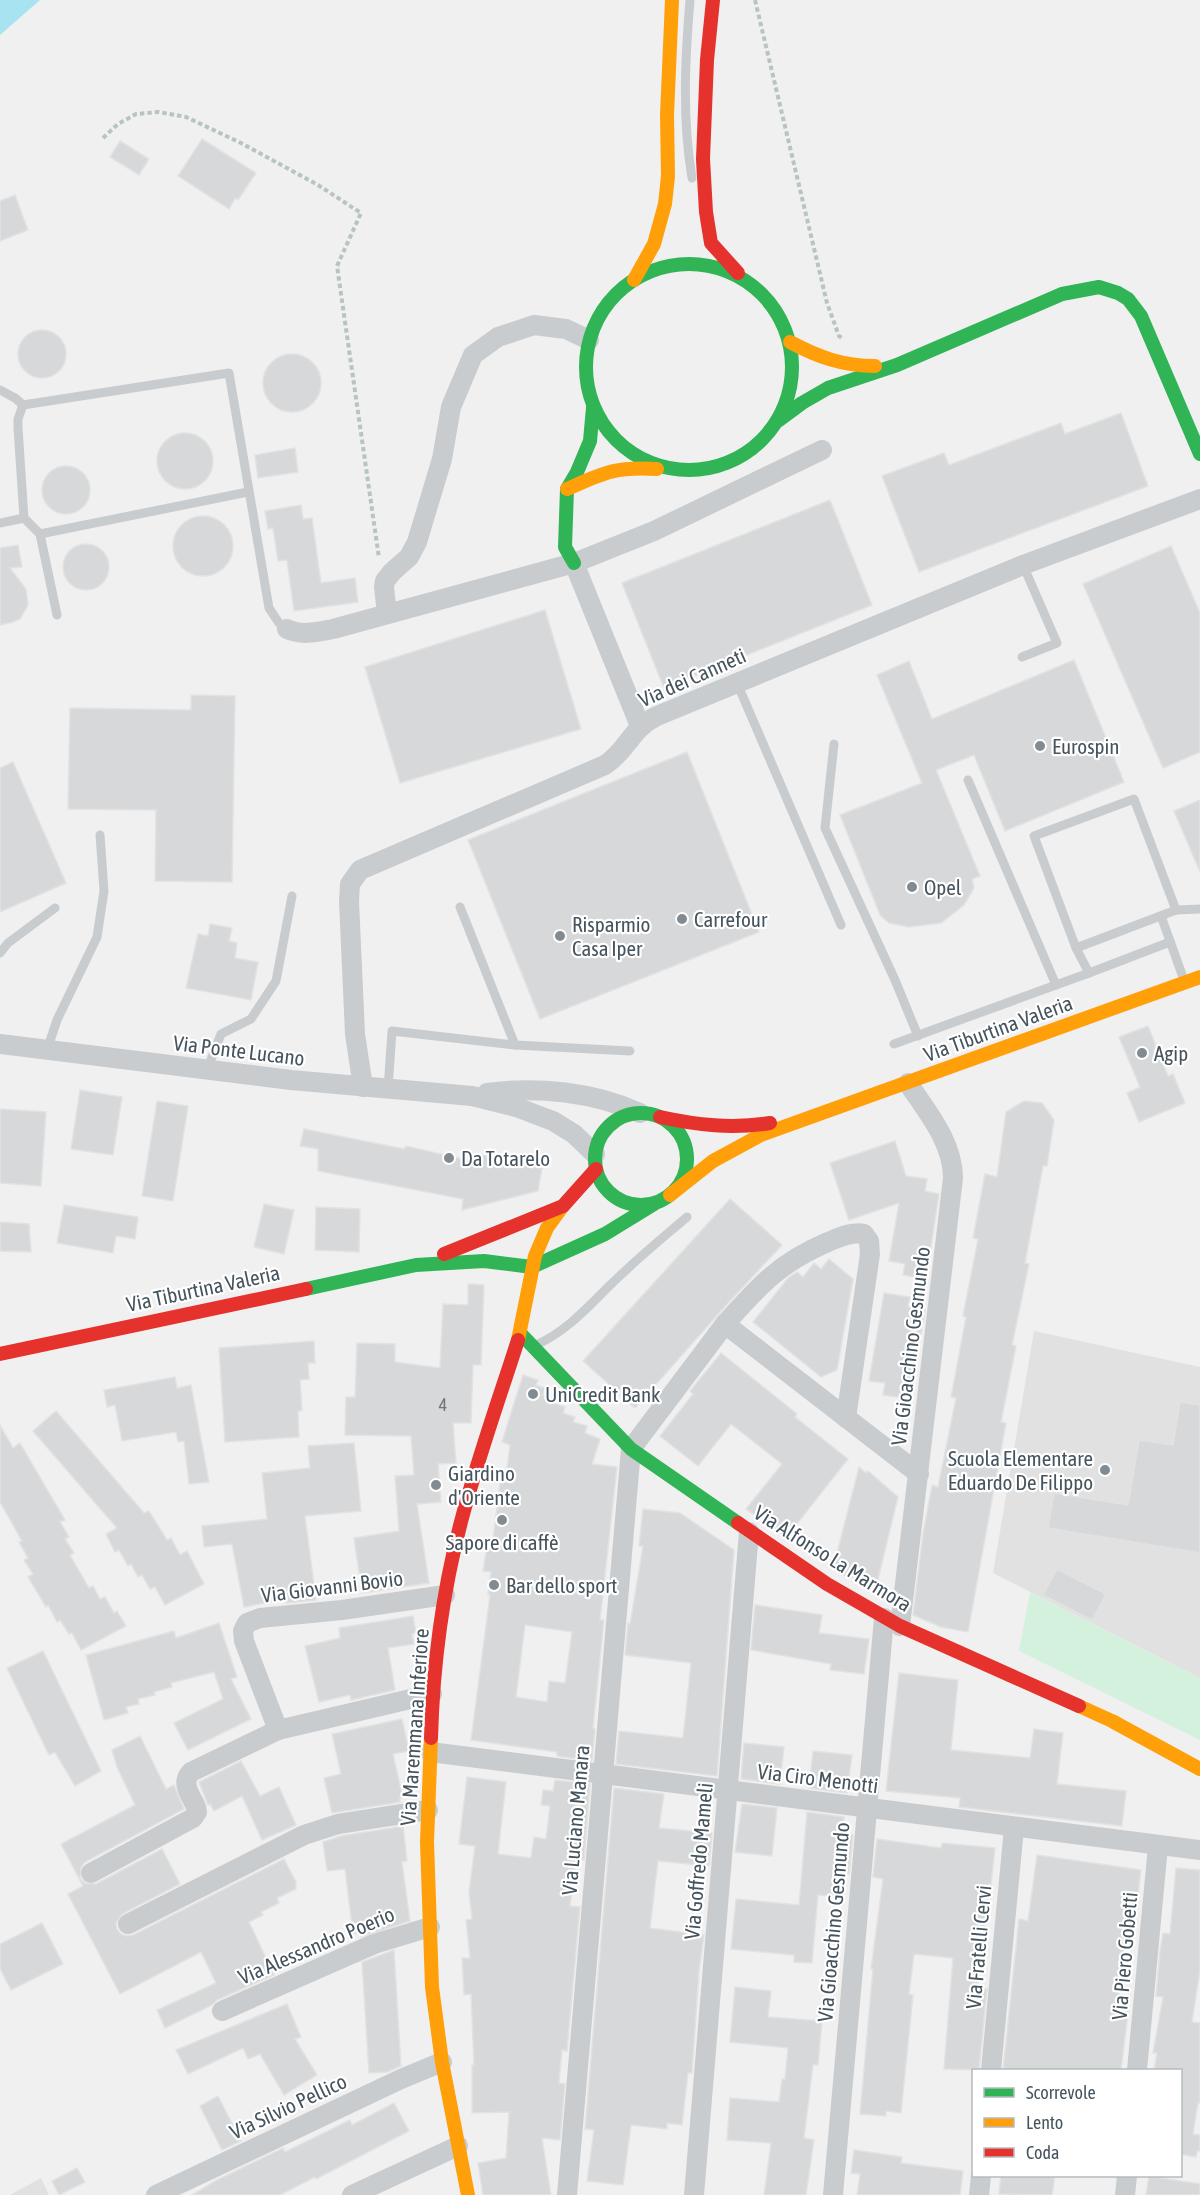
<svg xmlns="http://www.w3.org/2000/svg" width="1200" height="2195" font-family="'Asap Condensed',sans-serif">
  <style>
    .education { fill: #e2e1e2 }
    .green { fill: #d4f1de }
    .water { fill: #a7e3f0 }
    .building { fill: #d7d8d9; stroke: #e2e2e3; stroke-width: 1.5; fill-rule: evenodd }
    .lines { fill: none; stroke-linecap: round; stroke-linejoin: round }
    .path { stroke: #b7c4c0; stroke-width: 4; stroke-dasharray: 4.5 3; stroke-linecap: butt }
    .lane { stroke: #c9cccf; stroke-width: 9 }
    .street { stroke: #c9cccf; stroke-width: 20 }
    .fast { stroke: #30b455; stroke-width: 14 }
    .slow { stroke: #ff9f0a; stroke-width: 14 }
    .jam { stroke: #e5322d; stroke-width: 14 }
    .poi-dot { fill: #828b91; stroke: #fff; stroke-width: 2 }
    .labels { text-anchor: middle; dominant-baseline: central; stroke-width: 4.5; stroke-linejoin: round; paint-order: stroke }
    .number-label { font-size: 18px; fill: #6c767e }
    .street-label { font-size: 21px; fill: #46545e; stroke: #fff }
    .poi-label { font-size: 21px; fill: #46545e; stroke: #fff; text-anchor: start }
  </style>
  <rect width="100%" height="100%" fill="#f1f0f0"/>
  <g class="education">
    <path d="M1034,1331l166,36v311l-207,-105z"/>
    <path d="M41,2178l8,17h-39z"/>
  </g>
  <path class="green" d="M1030,1592l170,86v62l-181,-89z"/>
  <path class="water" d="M0,0h40l-40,35z"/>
  <g class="building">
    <path d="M202,139l54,34 -18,27 -3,-2 -6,11 -51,-33z"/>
    <path d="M120,141l29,18 -10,16 -29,-18z"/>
    <path d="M15,195l13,35 -28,11v-40z"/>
    <circle cx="42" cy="354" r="24"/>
    <circle cx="292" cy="383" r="29"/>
    <path d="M1121,413l27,73 -229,86 -37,-96 62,-23 5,12 112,-42 4,11z"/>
    <circle cx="185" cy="461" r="28"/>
    <path d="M295,448l3,24 -40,6 -3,-23z"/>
    <circle cx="66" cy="490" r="24"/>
    <path d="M830,500l42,105 -208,83 -42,-105z"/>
    <path d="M301,505l2,14 9,-1 9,65 34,-5 3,24 -64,9 -7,-51 -9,1 -5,-33 -5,1 -3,-18z"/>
    <circle cx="203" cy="546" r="30"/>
    <circle cx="86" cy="567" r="23"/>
    <path d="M18,545l4,22 -12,1 16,21 2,16 -8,14 -7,3 -13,3v-77z"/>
    <path d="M1171,546l29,67v139l-37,16 -80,-184z"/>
    <path d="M545,610l36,119 -181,54 -35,-116z"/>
    <path d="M1074,660l50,122 -119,49 -31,-76 -38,15 44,106 -8,3 2,9 -10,17 -23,18 -32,4 -20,-4 -9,-8 -40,-100 82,-32 -45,-108 32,-14 23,58z"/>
    <path d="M191,695l44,1 -3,186 -77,-1 1,-71 -88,-1 2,-101 121,2z"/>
    <path d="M687,752l72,180 -219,87 -72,-179z"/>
    <path d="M13,762l53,121 -66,29v-144z"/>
    <path d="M1200,800v72l-26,-61z"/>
    <path d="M210,924l22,4 -3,13 8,2 -2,15 23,4 -7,38 -65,-12 12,-54 10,2z"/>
    <path d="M1148,1026l20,50 5,-2 12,29 -46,19 -12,-29 13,-6 -21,-50z"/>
    <path d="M80,1090l42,7 -9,58 -42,-6z"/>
    <path d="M157,1101l31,5 -15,95 -31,-5z"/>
    <path d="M1024,1101l18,2 12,17 -7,46h-4l-18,97 4,1 -17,81 4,1 -15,76 5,1 -38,209 -27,-5 -28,-12 10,-81 9,-49 6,2 18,-89 -5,-1 15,-80 -3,-1 15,-77 -5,-1 12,-64 12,3 9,-65z"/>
    <path d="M0,1109l46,3 -5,74 -41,-3z"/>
    <path d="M304,1129l100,20 2,-3 61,14 27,-7 2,7 47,3 -5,28 -76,19 1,-11 -145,-28v-22l-18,-3z"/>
    <path d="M895,1141l11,35 21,3 -2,12 14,3 -13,85 -23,-4 2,-11 -16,-3 10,-58 -50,17 -19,-57z"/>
    <path d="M730,1199l52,46 -53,57 -94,106 -52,-47z"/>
    <path d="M264,1204l30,6 -10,44 -30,-7z"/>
    <path d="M64,1205l74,12 -3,22 -19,-3 -3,17 -56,-10z"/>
    <path d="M316,1207l44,2 -1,43 -44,-2z"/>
    <path d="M0,1222l29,2 2,28 -31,-1z"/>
    <path d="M829,1259l24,20 -16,91 -16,7 -68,-55 35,-44 9,-6 6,5 11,-14 7,6z"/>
    <path d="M468,1284l16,1 -3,80h-8l-2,58h-18l3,40 -18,1 3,38 -24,2 12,79 -67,10 -8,-55 45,-7 -4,-55 19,-1 -3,-39 -66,-1 1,-38h9l2,-54 38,1v18l45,6 3,-64 25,1z"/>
    <path d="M884,1293l26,4 -2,10 17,3 -15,89 -27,-4 2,-12 -16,-2z"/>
    <path d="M314,1341l1,22h-7l1,16 -9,1 2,31h-4l1,26 -74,5 -6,-94z"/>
    <path d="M721,1353l76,61 -2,3 53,42 -56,71 7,5 -6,7 -47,-33 36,-45 -51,-40 -33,42 -38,-30 33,-42 -3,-3z"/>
    <path d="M523,1375l15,5 -2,5 9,3 -2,7 12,4 -2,4 12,4 -2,6 12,4 -2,5 14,4 -2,7 15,6 -8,25 25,3 -17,153h4l-11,108 2,1 -3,32 -35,-5v-4l-86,-12 19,-145h-2l3,-23 -8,-1 4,-25 5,1 9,-72 5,1 4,-31 -8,-3zM525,1625l47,7 -7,51 -16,-2 -2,21 -31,-5z"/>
    <path d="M175,1377l2,11 14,-3 18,97 -20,2 -5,-43 -6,1 -2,-10 -54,9 -7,-36 -8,2 -3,-17z"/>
    <path d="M1180,1402l20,3v148l-152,-25 6,-35 74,12 11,-65 34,5z"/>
    <path d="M56,1411l88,102 5,-2 18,29 4,-2 9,17 7,-4 17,33 -39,21 -10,-18 -5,2 -8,-14 -4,2 -7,-13 -3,2 -9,-16 -4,2 -9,-18 11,-6 -84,-97z"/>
    <path d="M0,1425l13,23 7,-5 45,77 -5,2 9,15 -4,2 9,14 -4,2 19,33 4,-2 7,13 5,-2 9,16 3,-2 9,15 -45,24 -9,-17 -3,1 -9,-14 -3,2 -9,-17 -2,2 -18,-30 5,-3 -9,-14 4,-2 -9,-16 3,-1 -22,-39z"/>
    <path d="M354,1443l7,68 -56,5 11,84 -30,3 -1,-4 -41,8 -12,-63 -28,3 -2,-21 65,-7 -5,-46 48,-5 -2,-22z"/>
    <path d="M859,1467l7,6 2,-2 30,26 -21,86 -34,-8 -10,-6z"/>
    <path d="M643,1509l37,4 54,37 -17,226 -101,-12 3,-33 64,7 8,-75 -66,-8 3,-32 2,1 13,-78h-4z"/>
    <path d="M1057,1569l49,25 -14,26 -49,-25z"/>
    <path d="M755,1605l67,10 -3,18 50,6 -5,35 -34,-4 1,-6 -80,-14z"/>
    <path d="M413,1616l3,17 -4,1 2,10 -26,4 7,42 -44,10 -1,-5 -31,7 -14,-56 35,-8 -1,-10z"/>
    <path d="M219,1623l18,54 -6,2 20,40 -63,31 -14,-27 49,-24 -9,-27 -43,11 1,4 -18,5 1,3 -17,4 1,5 -13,3 2,6 -24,7 -18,-65 88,-24 2,7z"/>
    <path d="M43,1651l58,120 -26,15 -20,-34 -6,3 -42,-87z"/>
    <path d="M899,1673l59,7 -7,70 79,8 4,-29 29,4 -6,51 69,7 -4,35 -163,-19 1,-9 -74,-7z"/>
    <path d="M402,1719l7,32 -16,3 10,44h-3v4l-68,11 -8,-35 17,-4 -9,-40z"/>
    <path d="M140,1736l26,53 8,-4 10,24 -99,53 -4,5 -1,11 5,5 11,1 66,-35 18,35 -58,30 -6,9 1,6 4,5 6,2 6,-1 151,-76 12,23v7l-19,9 2,5 -18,9 2,3 -14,7 25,53 -57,25 -5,5 -47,23 -8,-18 59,-27 -15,-31 -81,42 -52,-100 15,-8 -22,-42 74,-39 -18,-38 -5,-17z"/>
    <path d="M744,1743l40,4 -4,37 -39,-5z"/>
    <path d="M813,1751l39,4 -5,38 -38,-5z"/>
    <path d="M241,1761l19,35 19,-9 17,38 -34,15 -20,-44 -28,15 -4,-7 -2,1 -9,-23z"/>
    <path d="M467,1777l39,5 -8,72 33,4 3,-21 12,2 4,-33 -9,-1 2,-15 10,1 2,-11 35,4 -6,76 -8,-1 -6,47 10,1 -13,144 -5,-1 -3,33 6,1 -5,56 -18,-2 9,57h-68l-5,-32 28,-5 3,-46 -37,1v-48h2l-3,-71 -7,1 -2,-37h8l-4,-38 6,-1 -3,-27 6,-46 -16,-2z"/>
    <path d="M614,1788l50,6 -5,34 53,5 -3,33 -51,-5 -8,67 54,7 -5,36 -7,102h-4l-6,52 -15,-2v6l-36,-4 -8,60 -36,-4 7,-51 -9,-1z"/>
    <path d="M742,1804l35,4 -5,48 -37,-4z"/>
    <path d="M807,1812l37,5 -1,8 6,1 -1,9h5l-4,39 -5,-1 -2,24 -24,-2 -6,68 -18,-1v-7l-63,-6 5,-50 63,6z"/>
    <path d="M403,1826l4,35 -5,1 8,59 -49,16 -1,-4 -7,1 -8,-65 -18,2 -4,-29 18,-6z"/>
    <path d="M877,1839l64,9 1,-5 53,5 -4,37 -2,-1 -11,104 9,1 -8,81 -35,-1 9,-111 -39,-4 -5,40 4,1 -12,118 -15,-2v5l-26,-2 13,-145h-2l12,-90 -10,-2z"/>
    <path d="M1037,1855l104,15 -6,51h-7l-9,75 11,1 -9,73h-118l16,-151 9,2z"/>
    <path d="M1176,1868l24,2v100l-8,52 8,1v81l-2,-1 -5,31 7,1v16h-3l-1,6 -16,-3v-84h-26l3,-17h-4l10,-56 -7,-1 4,-45 3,-18 7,1z"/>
    <path d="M42,1923l21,41 -52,26 -11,-22v-24z"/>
    <path d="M394,1950l7,116 -14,6 -18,1 -7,-111z"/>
    <path d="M735,1987l36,4 -3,26 54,4 -4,44h-5l-9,73 10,2 -8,55h-42l7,-52 -44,-3 3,-42 49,4 3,-23h3l3,-31 -58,-6z"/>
    <path d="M287,2004l14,33 -6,2 22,36 -33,20 -24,-41 -12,5 -5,-11 -55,26 -12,-24z"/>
    <path d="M218,2096l23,45 -19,9 -22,-44z"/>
    <path d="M394,2103l15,28 -93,48 -1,-2 -35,18h-88l25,-15 66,-32 2,4 65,-32 2,5z"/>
    <path d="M854,2150l48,7 -1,6 62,8 -3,24h-103l3,-21 -9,-1z"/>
    <path d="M77,2168l8,14 -26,13 -7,-14z"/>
    <path d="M1001,2175h54l-3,20 -53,-1z"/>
    <path d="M1149,2176l51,8v11h-54z"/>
  </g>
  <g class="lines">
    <g class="path">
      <path d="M755,0l72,303 12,33 3,2"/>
      <path d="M103,138l15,-14 18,-10 23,-2 27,5 55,26 77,42 43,28 -24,53 42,292"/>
    </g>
    <g class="lane">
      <path d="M690,0c-5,60 -8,118 2,178"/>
      <path d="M0,390l15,8 8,7"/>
      <path d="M0,523l24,-5"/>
      <path d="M40,534l208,-42"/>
      <path d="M57,615l-17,-81 -16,-16 -6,-90v-9l5,-14 206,-32 40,235 10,15 8,6"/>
      <path d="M1022,657l35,-14 -34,-78"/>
      <path d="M737,683l104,242"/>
      <path d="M834,744l-9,84 70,152 23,56"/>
      <path d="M968,780l88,205"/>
      <path d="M1134,799l42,111 -100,38 -42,-112z"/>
      <path d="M460,907l55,138"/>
      <path d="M1176,910l24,-1"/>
      <path d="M1161,916l23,64"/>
      <path d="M1076,948l13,25 81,-31"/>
      <path d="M0,953l8,-10 47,-35"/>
      <path d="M894,1044l195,-71"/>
      <path d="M47,1050l10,-30 40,-83 7,-46 -4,-56"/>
      <path d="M207,1070l14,-36 30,-15 25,-38 16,-85"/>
      <path d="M388,1089l4,-58 123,14 115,6"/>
      <path d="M536,1345c36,-16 59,-47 88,-73 20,-19 42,-37 63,-55"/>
    </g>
    <g class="street">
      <path d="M574,563l66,163"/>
      <path d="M387,614l-3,-27 1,-6 7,-9 17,-15 8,-15 25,-83 9,-52 22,-52 25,-18 36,-12 32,4 23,11"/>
      <path d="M287,629c15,7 30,3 46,0l241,-66 80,-32 168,-81"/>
      <path d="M0,1044l291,36 181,16 44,11 37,14 21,13 21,20"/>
      <path d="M363,1087l-8,-53 -6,-133 1,-17 10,-14 245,-105c24,-16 25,-36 52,-49l366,-151 177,-66"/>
      <path d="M487,1093c50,-7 107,-1 153,20"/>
      <path d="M725,1324c35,-39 54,-61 103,-82 10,-4 24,-11 36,-8l5,7 1,13 -24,164"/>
      <path d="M900,1626l53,-448c0,-36 -26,-66 -45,-95"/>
      <path d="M432,1694l-154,36 -34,-89 -1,-10 4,-8 13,-5 82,-8 103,-15"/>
      <path d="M430,1752l770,98"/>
      <path d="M91,1873l102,-55 4,-6 -1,-5c-5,-12 -16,-24 -5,-35l87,-42"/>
      <path d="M128,1924l176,-89 34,-11 90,-14"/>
      <path d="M222,2011l152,-67 56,-17"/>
      <path d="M991,2070l23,-242"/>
      <path d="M1137,2070l21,-224"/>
      <path d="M156,2195l245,-116 41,-17"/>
      <path d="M352,2195l106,-49"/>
      <path d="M567,2195l64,-746 94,-125 194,150"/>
      <path d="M694,2195l55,-663"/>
      <path d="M833,2195l51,-577"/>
      <path d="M979,2195l2,-19"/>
      <path d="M1125,2195l2,-19"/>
    </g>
    <g class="fast">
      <circle cx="689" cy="367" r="103"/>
      <path d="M779,420l23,-17 26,-15 69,-23 165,-71 37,-7 19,6 10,6 13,17 59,138"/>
      <path d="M574,563l-9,-16 2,-58 10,-17 13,-31 3,-33"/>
      <circle cx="641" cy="1159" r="46"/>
      <path d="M306,1289l110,-24 68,-4 48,6 73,-33 49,-30"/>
      <path d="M520,1333l111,116 107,74"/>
    </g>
    <g class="slow">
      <path d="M634,280l20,-36 11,-40 3,-28 -1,-61 5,-115"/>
      <path d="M790,342c28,15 53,24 85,24"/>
      <path d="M567,489c36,-16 49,-23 90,-20"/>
      <path d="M670,1195l43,-34 48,-26 439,-158"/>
      <path d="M518,1340l17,-84 12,-28 16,-22"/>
      <path d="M1079,1706l33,15 88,48"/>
      <path d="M431,1738l-4,104 5,145 10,75 26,133"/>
    </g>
    <g class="jam">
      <path d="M713,0l-6,60 -4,99 3,53 5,31 27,30"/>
      <path d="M660,1117c37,8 72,12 110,6"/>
      <path d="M444,1254l119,-48 33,-37"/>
      <path d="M0,1354l306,-65"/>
      <path d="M738,1523l89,61 73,42 179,80"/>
      <path d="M431,1738c2,-74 12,-149 31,-220 16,-60 37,-119 56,-178"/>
    </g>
  </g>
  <g class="poi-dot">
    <circle cx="1040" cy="746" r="6"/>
    <circle cx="912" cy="887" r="6"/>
    <circle cx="682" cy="919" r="6"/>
    <circle cx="560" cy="936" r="6"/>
    <circle cx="1142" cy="1053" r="6"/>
    <circle cx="449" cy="1158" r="6"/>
    <circle cx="533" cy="1394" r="6"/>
    <circle cx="1105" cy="1470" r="6"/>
    <circle cx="436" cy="1485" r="6"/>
    <circle cx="502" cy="1520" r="6"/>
    <circle cx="494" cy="1585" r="6"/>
  </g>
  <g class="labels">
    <g class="number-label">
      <text x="443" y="1404">4</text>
    </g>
    <g class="street-label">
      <text transform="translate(692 677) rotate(-24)">Via dei Canneti</text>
      <text transform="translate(998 1028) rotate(-20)">Via Tiburtina Valeria</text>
      <text transform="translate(239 1050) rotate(7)">Via Ponte Lucano</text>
      <text transform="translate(203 1288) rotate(-12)">Via Tiburtina Valeria</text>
      <text transform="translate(910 1346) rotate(-83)">Via Gioacchino Gesmundo</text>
      <text transform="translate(833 1558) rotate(32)">Via Alfonso La Marmora</text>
      <text transform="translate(332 1586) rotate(-7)">Via Giovanni Bovio</text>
      <text transform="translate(414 1727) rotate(-86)">Via Maremmana Inferiore</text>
      <text transform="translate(818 1778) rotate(7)">Via Ciro Menotti</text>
      <text transform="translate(575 1820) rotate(-85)">Via Luciano Manara</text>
      <text transform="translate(698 1861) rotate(-85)">Via Goffredo Mameli</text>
      <text transform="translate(833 1922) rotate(-85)">Via Gioacchino Gesmundo</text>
      <text transform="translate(316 1945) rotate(-23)">Via Alessandro Poerio</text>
      <text transform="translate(978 1947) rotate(-85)">Via Fratelli Cervi</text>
      <text transform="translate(1124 1956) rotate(-85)">Via Piero Gobetti</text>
      <text transform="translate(288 2106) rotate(-25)">Via Silvio Pellico</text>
    </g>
    <g class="poi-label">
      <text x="1052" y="746">Eurospin</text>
      <text x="924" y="887">Opel</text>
      <text x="694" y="919">Carrefour</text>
      <text x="572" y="924">Risparmio<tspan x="572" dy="24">Casa Iper</tspan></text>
      <text x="1154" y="1053">Agip</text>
      <text x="461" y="1158">Da Totarelo</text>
      <text x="545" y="1394">UniCredit Bank</text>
      <text x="1093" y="1458" text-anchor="end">Scuola Elementare<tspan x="1093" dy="24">Eduardo De Filippo</tspan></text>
      <text x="448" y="1473">Giardino<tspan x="448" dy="24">d'Oriente</tspan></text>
      <text x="502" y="1542" text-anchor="middle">Sapore di caffè</text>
      <text x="506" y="1585">Bar dello sport</text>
    </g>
  </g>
  <rect x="972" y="2069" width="210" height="108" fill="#ffffff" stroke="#b5bbbf" stroke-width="1.5"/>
  <rect x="984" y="2088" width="30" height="9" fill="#30b455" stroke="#b5bbbf" stroke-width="1.5"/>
  <text x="1026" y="2099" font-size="18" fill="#46545e">Scorrevole</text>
  <rect x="984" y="2118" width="30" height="9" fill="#ff9f0a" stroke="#b5bbbf" stroke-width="1.5"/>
  <text x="1026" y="2129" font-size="18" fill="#46545e">Lento</text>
  <rect x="984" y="2148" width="30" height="9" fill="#e5322d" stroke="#b5bbbf" stroke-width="1.5"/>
  <text x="1026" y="2159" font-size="18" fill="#46545e">Coda</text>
</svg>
